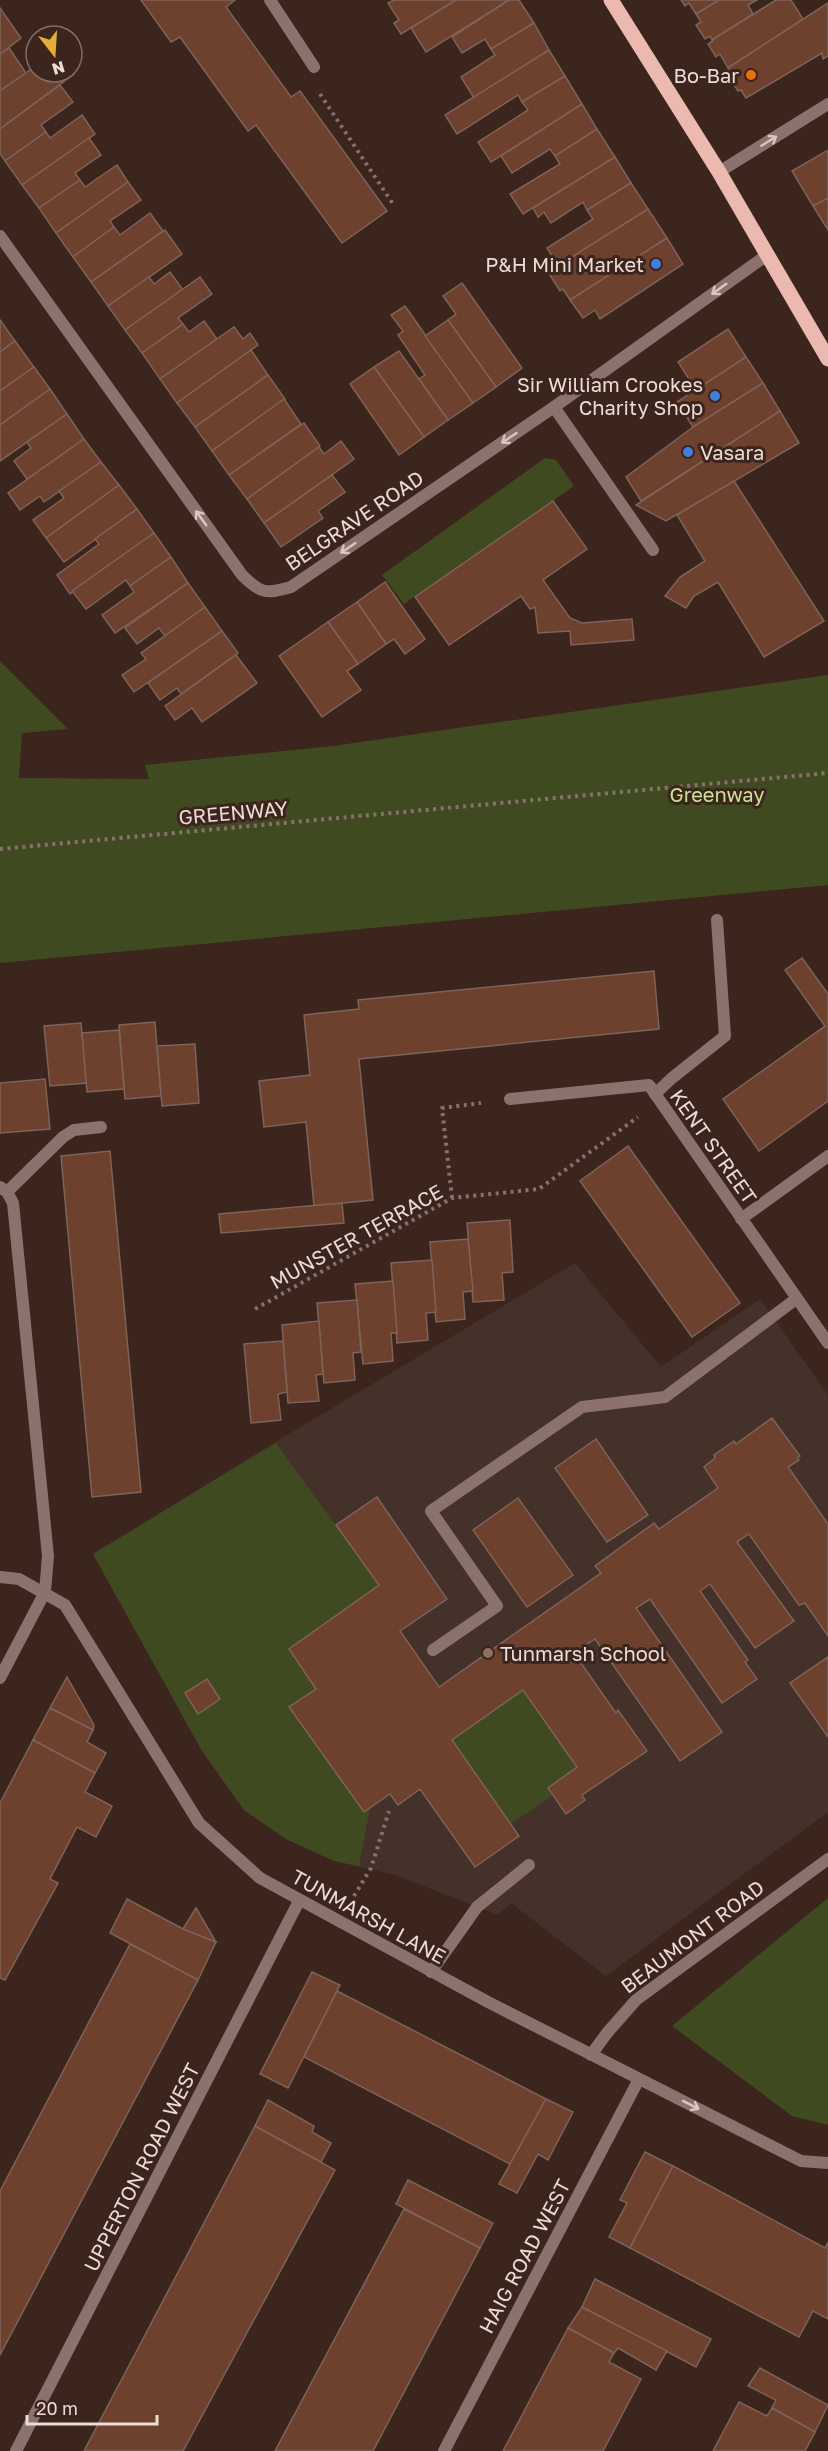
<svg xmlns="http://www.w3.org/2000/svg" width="828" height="2451" font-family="'Golos Text',sans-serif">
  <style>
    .education { fill: #44312a }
    .green { fill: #404a21 }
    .building { fill: #6e402e; stroke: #7d6359; stroke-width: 1.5 }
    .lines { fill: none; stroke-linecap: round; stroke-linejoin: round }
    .path { stroke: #86726b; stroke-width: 4; stroke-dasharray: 3 4.5; stroke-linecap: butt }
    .lane { stroke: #8b726e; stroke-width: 12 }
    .street { stroke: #8b726e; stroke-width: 12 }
    .primary { stroke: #ebb9b0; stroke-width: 15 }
    .oneway { stroke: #d9c7c1 }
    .food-dot { fill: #e8710a; stroke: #3c251d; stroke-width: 2 }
    .shop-dot { fill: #3f7fe0; stroke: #3c251d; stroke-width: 2 }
    .education-dot { fill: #8d6e63; stroke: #3c251d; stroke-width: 2 }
    .labels { text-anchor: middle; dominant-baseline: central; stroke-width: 6; stroke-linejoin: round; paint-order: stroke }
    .poi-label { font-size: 20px; fill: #ecdcd6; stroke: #3c251d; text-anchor: end }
    .street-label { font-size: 20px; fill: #ecdcd6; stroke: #3c251d }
    .park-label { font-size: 20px; fill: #cbe195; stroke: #3c251d }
  </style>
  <rect width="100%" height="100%" fill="#3c251d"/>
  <path class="education" d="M575,1263l86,104 99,-68 68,96v417l-222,164 -95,-73 -13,12 -103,-40 -61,-14 -48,-22 -42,-29 -42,-59 -109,-197 179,-110z"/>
  <g class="green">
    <path d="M545,458l11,2 18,26 -170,118 -22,-29z"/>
    <path d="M0,661l68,68 -46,4 -3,45 130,1 -4,-14 188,-19 495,-71v210l-828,78z"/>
    <path d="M276,1443l103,142 -90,65 27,39 -26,19 74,104 6,-4 -11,58 -25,-5 -48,-22 -42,-29 -42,-59 -109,-197z"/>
    <path d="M523,1690l54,77 -29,21 5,7 -42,29 -59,-84z"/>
    <path d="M828,1898v227l-36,-9 -120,-90z"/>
  </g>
  <g class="building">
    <path d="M141,0h94l-9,7 65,90 9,-6 87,120 -45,32 -86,-118 -8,6 -68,-94 -9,5z"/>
    <path d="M394,0h62l-55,34 -7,-11 5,-3 -11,-17z"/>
    <path d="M456,0h53l-83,52 -15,-24z"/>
    <path d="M509,0h10l15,23 -43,26 -6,-10 -23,14 -10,-16z"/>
    <path d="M681,0h38l-23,14 -7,-11 -4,3z"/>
    <path d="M719,0h38l-9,5 5,9 -41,26 -2,-4 -5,3 -9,-14 5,-3 -5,-8z"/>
    <path d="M776,0h15l12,19 -75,49 -8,-14 -4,3 -8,-13 5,-3 -1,-1z"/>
    <path d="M828,3v53l-5,3 -1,-6 -76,45 -5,-8 -3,1 -10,-16 4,-2 -4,-5z"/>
    <path d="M0,8l21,30 -21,16z"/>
    <path d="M534,23l15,27 -75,48 -13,-21 34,-22 -4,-6z"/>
    <path d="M9,48l17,25 -26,18v-37z"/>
    <path d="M549,50l16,26 -43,26 -4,-7 -61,39 -12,-19z"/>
    <path d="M36,66v6l36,-1 2,3 -74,55v-38z"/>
    <path d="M565,76l17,28 -91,58 -13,-20 50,-32 -6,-8z"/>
    <path d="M60,85l13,17 -32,23 5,7 -41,29 -5,-7v-25z"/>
    <path d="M582,104l15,25 -42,27 -5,-7 -38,24 -11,-17z"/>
    <path d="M82,115l13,19 -73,51 -17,-24 41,-29 4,6z"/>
    <path d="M597,129l18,28 -92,57 -13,-20 50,-30 -5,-8z"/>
    <path d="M89,138l12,17 -26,18 5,7 -41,28 -17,-23z"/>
    <path d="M828,150v48l-15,8 -21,-35z"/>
    <path d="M615,157l16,26 -44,27 -4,-8 -32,21 -7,-11 -6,5 -5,-9z"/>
    <path d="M117,165l11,17 -72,51 -17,-25 41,-28 5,7z"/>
    <path d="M128,182l13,18 -31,21 4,6 -41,30 -17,-24z"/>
    <path d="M631,183l17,26 -90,57 -11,-18 46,-29 -6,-9z"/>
    <path d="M828,198v32l-15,-24z"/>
    <path d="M648,209l19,29 -97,62 -7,-11 -3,2 -12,-19z"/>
    <path d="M150,213l13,18 -72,51 -18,-25 41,-30 6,8z"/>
    <path d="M165,230l17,24 -74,52 -17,-24z"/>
    <path d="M667,238l16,26 -83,55 -5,-9 -12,8 -13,-18z"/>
    <path d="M170,272l13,18 -58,40 -17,-24 41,-29 5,7z"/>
    <path d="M200,277l12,17 -34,24 5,6 -41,29 -17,-23z"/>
    <path d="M462,283l60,85 -26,19 -48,-67 8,-6 -13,-18z"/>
    <path d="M405,306l68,97 -25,17 -29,-41 6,-4 -27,-40 5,-4 -12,-16z"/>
    <path d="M0,320l15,21 -15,11z"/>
    <path d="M448,320l48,67 -23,16 -48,-67z"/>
    <path d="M204,321l13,18 -57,40 -18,-26 41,-29 6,8z"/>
    <path d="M234,327l9,12 7,-6 8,12 -81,58 -17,-24z"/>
    <path d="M728,329l18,28 -50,33 -18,-28z"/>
    <path d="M15,341l19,26 -34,24v-39z"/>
    <path d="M251,350l17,25 -73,52 -18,-24z"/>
    <path d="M399,351l49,69 -24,17 -50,-70z"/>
    <path d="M746,357l17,26 -70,44 -16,-25z"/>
    <path d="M34,367l16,22 -50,36v-34z"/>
    <path d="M374,367l50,70 -25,18 -49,-71z"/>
    <path d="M268,375l17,24 -73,52 -17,-24z"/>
    <path d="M763,383l17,28 -139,90 -15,-24 67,-50z"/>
    <path d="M50,389l17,25 -67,47v-36z"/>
    <path d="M284,399l17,25 -72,51 -17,-24z"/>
    <path d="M780,411l19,32 -133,78 -30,-16z"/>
    <path d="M67,414l17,25 -57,40 -13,-18 17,-13 -4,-6z"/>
    <path d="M304,423l16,23 -73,53 -18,-24z"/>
    <path d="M84,439l17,23 -57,40 -4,-6 -20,14 -12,-17z"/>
    <path d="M341,441l13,18 -90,64 -17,-24 72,-52 5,7z"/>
    <path d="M101,462l18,23 -73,53 -13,-18 31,-22 -5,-7z"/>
    <path d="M332,475l13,17 -27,19 5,7 -42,29 -17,-24z"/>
    <path d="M734,481l90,140 -60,36 -46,-75 -24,14 -8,12 -21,-12 15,-19 25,-16 -28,-46z"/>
    <path d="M119,485l18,24 -73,53 -18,-24z"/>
    <path d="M553,501l34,48 -44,31 27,38 12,5 50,-4 2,21 -63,5 -1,-14 -32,2 -3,-26 -5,2 -9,-13 -72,49 -34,-48z"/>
    <path d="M137,509l17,24 -84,61 -13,-19 42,-31 -4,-5z"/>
    <path d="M154,533l17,24 -41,29 -4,-6 -40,29 -14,-18z"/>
    <path d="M171,557l17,26 -73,50 -13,-18 32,-23 -4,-6z"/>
    <path d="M385,582l40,57 -20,15 -11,-15 -8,5 -29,-42z"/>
    <path d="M188,583l17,24 -40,29 -6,-8 -22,16 -12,-16z"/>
    <path d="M357,602l29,42 -28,20 -30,-42z"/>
    <path d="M205,607l17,24 -88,61 -12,-17 24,-16 -5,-6z"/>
    <path d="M328,622l30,42 -11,7 14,19 -39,27 -43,-61z"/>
    <path d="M222,631l16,22 -57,41 -4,-6 -17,12 -12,-17z"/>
    <path d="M236,655l21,28 -55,39 -10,-14 -17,12 -10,-14z"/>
    <path d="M802,958l26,36v107l-69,50 -36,-52 102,-73 -40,-56z"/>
    <path d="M654,971l5,58 -300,30 14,141 -59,6 -8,-84 -42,5 -5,-46 51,-6 -6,-60 55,-6 -1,-9z"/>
    <path d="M155,1022l6,74 -36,3 -6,-74z"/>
    <path d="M81,1023l6,60 -37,3 -6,-60z"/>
    <path d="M119,1030l5,59 -37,3 -5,-59z"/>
    <path d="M195,1044l4,59 -37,3 -5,-60z"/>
    <path d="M45,1079l5,50 -50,4v-50z"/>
    <path d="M628,1146l112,157 -48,34 -112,-156z"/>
    <path d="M110,1151l31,341 -49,5 -31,-341z"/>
    <path d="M342,1203l2,20 -123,10 -2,-19z"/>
    <path d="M510,1220l3,52 -11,1 2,27 -31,2 -6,-79z"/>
    <path d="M468,1239l5,52 -10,1 2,27 -29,3 -6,-80z"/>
    <path d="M432,1260l4,52 -10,1 2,27 -31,3 -6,-80z"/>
    <path d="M393,1281l4,52h-6l2,28 -30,3 -8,-80z"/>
    <path d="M357,1300l4,52 -8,1 2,27 -31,3 -7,-80z"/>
    <path d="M319,1321l4,53 -7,1 3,26 -31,2 -6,-78z"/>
    <path d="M283,1341l4,51 -9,2 3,26 -30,3 -7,-79z"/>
    <path d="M772,1418l28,38 -3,2 2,2 -11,7 40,57v112l-23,-33 -6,2 -50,-71 -12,8 57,79 -39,27 -45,-64 -10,7 48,69 -3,2 12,17 -35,24 -72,-104 -14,9 86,124 -42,29 -85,-122 -21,14 39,56 3,4 2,-3 29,41 -65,44 3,5 -19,14 -18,-26 29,-21 -54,-77 -71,50 67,96 -44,31 -55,-78 -22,16 -8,-11 -26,18 -75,-105 27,-18 -27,-40 90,-64 -43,-60 41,-28 70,102 -47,32 39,56 162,-114 -6,-7 59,-43 5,6 59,-41 -14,-21 11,-9 -1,-3 20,-14 2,3z"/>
    <path d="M596,1439l52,76 -41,27 -52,-74z"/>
    <path d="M518,1498l55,77 -46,32 -54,-77z"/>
    <path d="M828,1657v80l-38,-54z"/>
    <path d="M67,1677l27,48 -1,5 -43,-22z"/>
    <path d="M207,1679l13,20 -22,15 -13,-21z"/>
    <path d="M50,1708l43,22 -6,12 19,11 -11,20 -62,-33z"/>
    <path d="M33,1740l62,33 -10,19 27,14 -16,31 -19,-10 -27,52 8,4 -53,97 -5,-2v-175z"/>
    <path d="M127,1899l56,30 33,13 -18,38 -88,-47z"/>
    <path d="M196,1908l20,34 -33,-13z"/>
    <path d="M130,1944l68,36 -198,375v-164z"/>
    <path d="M312,1972l28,13 -52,103 -28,-14z"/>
    <path d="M337,1991l209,108 -36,65 -206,-107z"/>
    <path d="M546,2099l27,13 -25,48 -10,-6 -21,39 -18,-9z"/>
    <path d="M268,2100l46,26 -2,6 19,11 -10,19 -66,-36z"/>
    <path d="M255,2126l80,44 -152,281h-99z"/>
    <path d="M645,2152l28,14 -43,82 -21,-11 18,-34 -7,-3z"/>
    <path d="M673,2166l152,82 3,-6v77l-15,-8 -14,26 -169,-89z"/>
    <path d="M408,2180l85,43 -13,25 -84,-44z"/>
    <path d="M404,2209l76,39 -107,203h-98z"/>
    <path d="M595,2279l116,60 -15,28 -114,-60z"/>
    <path d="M582,2307l85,44 -11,19 -38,-22 -4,5 -46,-25z"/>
    <path d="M568,2328l46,25 -5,9 32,17 -38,72h-100z"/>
    <path d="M760,2368l68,37 -13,27 -43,-24 4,-8 -28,-14z"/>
    <path d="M739,2402l28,14 5,-8 43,24 -10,19h-92z"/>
  </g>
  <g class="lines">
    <g class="path">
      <path d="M320,94l73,110"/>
      <path d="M0,849l828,-76"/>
      <path d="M452,1198l-10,-90 39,-5"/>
      <path d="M255,1309l197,-111 87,-9 99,-72"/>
      <path d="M354,1896l17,-28 18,-57"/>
    </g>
    <g class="lane">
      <path d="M655,1094l17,-16 53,-42 -8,-116"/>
      <path d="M741,1219l87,-63"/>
      <path d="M433,1650l64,-44 -66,-95 151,-104 83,-10 131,-98"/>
      <path d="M431,1972l46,-65 52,-42"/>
    </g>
    <g class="street">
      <path d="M270,0l44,67"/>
      <path d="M719,172l109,-68"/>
      <path d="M0,236l242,339c19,19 24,19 49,12l263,-180 213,-152"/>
      <path d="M554,407l99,143"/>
      <path d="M510,1099l139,-14 179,258"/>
      <path d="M0,1187l7,5 6,11 35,353 -3,36 -45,86"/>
      <path d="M7,1192l56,-55 11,-7 27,-3"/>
      <path d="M0,1577l19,2 46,26 134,218 61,55 228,124 313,159 27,2"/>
      <path d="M591,2055l16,-22 29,-33 192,-141"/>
      <path d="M16,2451l283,-550"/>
      <path d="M444,2451l195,-372"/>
    </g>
    <path class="primary" d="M611,0l108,172 109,187"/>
  </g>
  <defs><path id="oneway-shaft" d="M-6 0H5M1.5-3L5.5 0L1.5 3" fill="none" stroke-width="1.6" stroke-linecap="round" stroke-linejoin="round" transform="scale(1.5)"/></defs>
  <g class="oneway">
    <use href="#oneway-shaft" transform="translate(769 141) rotate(-32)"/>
    <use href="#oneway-shaft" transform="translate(719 289) rotate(144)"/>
    <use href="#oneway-shaft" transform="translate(509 438) rotate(146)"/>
    <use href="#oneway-shaft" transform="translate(201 518) rotate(-126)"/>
    <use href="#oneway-shaft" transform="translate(348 548) rotate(146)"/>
    <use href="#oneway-shaft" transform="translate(691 2105) rotate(27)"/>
  </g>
  <circle class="food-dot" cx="751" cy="75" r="6"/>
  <g class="shop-dot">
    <circle cx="656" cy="264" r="6"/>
    <circle cx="715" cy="396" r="6"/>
    <circle cx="688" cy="452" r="6"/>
  </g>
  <circle class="education-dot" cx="488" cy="1653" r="6"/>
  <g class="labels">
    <g class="poi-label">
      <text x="739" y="75">Bo-Bar</text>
      <text x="644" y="264">P&amp;H Mini Market</text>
      <text x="703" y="384">Sir William Crookes<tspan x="703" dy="23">Charity Shop</tspan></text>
      <text x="700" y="452" text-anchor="start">Vasara</text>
      <text x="500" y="1653" text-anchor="start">Tunmarsh School</text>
    </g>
    <g class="street-label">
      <text transform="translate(354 520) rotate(-34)">BELGRAVE ROAD</text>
      <text transform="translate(233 812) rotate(-5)">GREENWAY</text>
      <text transform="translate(714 1146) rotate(55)">KENT STREET</text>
      <text transform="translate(356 1236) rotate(-29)">MUNSTER TERRACE</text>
      <text transform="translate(369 1916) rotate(29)">TUNMARSH LANE</text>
      <text transform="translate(692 1936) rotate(-37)">BEAUMONT ROAD</text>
      <text transform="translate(141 2167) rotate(-63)">UPPERTON ROAD WEST</text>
      <text transform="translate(524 2256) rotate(-62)">HAIG ROAD WEST</text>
    </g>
    <g class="park-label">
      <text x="717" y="794">Greenway</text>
    </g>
  </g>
  <g transform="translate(54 54) rotate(163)"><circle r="28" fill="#3c251d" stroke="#826e67" stroke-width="1.5"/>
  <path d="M0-4.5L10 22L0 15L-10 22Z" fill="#e6ad36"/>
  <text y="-9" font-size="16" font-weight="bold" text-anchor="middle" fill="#ecdcd6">N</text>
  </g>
  <path d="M27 2415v9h130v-9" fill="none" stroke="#ecdcd6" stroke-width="3"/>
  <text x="36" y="2415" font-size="18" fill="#ecdcd6" stroke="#3c251d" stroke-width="4.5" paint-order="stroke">20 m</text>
</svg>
